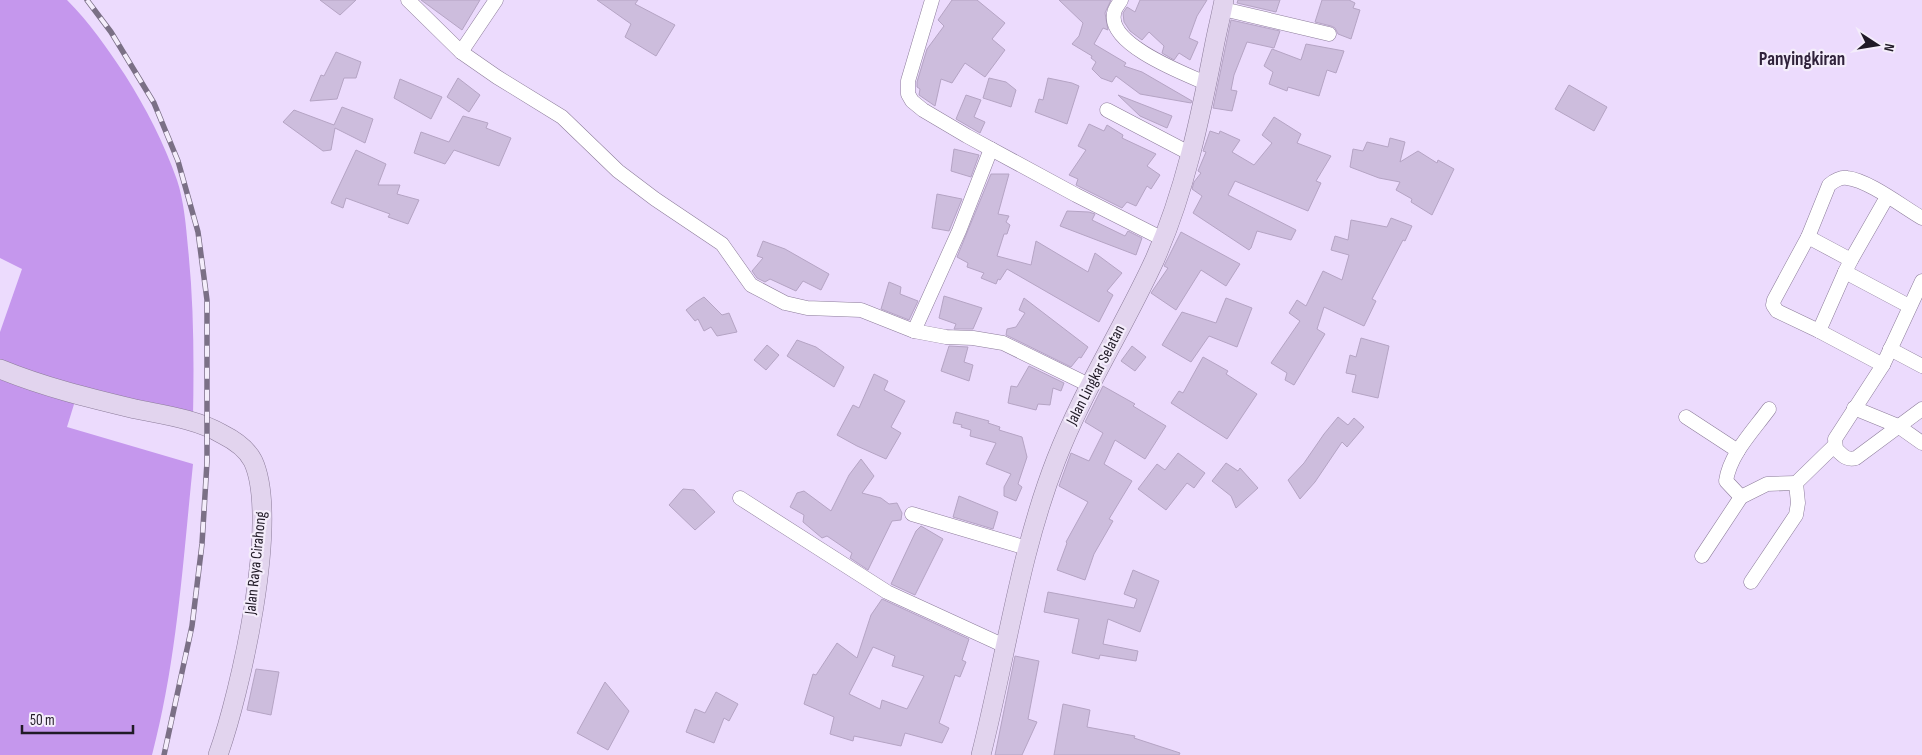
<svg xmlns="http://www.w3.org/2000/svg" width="1922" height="755" font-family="'Sofia Sans Condensed',sans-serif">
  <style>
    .forest { fill: #c597ed }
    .building { fill: #cdbddd; stroke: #b5a4c4; fill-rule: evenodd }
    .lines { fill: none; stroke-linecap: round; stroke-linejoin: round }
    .street-casing { stroke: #8c7c9a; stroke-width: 15 }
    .secondary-casing { stroke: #8c7c9a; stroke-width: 20 }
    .street { stroke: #fff; stroke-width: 14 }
    .secondary { stroke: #e2d4ee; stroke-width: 19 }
    .rail-casing { stroke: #7b7086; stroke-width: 5.5 }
    .rail { stroke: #f4edfb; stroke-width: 4; stroke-dasharray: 11; stroke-linecap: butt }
    .labels { text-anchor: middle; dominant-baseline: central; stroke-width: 4.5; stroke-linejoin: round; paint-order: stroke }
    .street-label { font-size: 16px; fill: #201a26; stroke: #f4edfb }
    .quarter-label { font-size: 19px; font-weight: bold; fill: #30223b; stroke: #f4edfb }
  </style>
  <rect width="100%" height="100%" fill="#ecdbfd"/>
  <g class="forest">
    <path d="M0,0h67c22,22 41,49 58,75 21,33 39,68 52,105 7,21 9,46 11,68 6,57 6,113 5,170l-130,-34 -63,-23v-29l22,-63 -22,-11z"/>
    <path d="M0,378l75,23 -8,26 126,37c-10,97 -16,196 -41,291h-152z"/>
  </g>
  <g class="building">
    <path d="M320,0h36l-16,15z"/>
    <path d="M421,0h59l-18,30z"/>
    <path d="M597,0h41l-3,4 40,21 -19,31 -31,-19 6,-13z"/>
    <path d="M952,0h25l28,23 -13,16 13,11 -20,27 -20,-14 -13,20 -11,-4 -6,27 -16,-11 1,-6 -3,-2v-5l10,-33 17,-23 -6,-6z"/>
    <path d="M1059,0h52l-6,13 3,17 -5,-2 -9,16 32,19 -2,3 18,6 50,29 -1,2 -51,-9 -24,-18 -4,6 -11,-4 -9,-9 4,-7 -5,-4 1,-2 -20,-12 7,-8 4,-13z"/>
    <path d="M1140,0h67l-10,16 -8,22 9,4 -8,18 -11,-7 -5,7 -12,-7 2,-7 -15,-14 -7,8 -12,-9 -6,-9 -1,-9 4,-6 8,5z"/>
    <path d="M1238,0h42l-4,12 -39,-9z"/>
    <path d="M1322,0h27l6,3 -2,5 7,2 -9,29 -13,-5 -3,-6 -4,-2 -16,-4z"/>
    <path d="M1231,20l49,11 -6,17 -27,-6 -13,33 -3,15 6,1 -5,20 -19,-3z"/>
    <path d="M1306,44l38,7 -8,22 -9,-3 -8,26 -31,-9 -1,4 -18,-7 4,-12 -9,-6 8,-17 29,11z"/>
    <path d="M336,52l25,10 -5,16h-12l-7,21 -27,2 11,-26 3,1z"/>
    <path d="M458,78l22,17 -11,17 -22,-15z"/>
    <path d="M989,78l17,4 10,8 -5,17 -28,-9z"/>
    <path d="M1048,78l24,5 7,3 -12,38 -32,-12 4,-13 4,1z"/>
    <path d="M400,79l42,18 -11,22 -37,-21z"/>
    <path d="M1569,85l38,22 -13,24 -39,-22z"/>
    <path d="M966,95l15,5 -7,17 11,5 -5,11 -24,-14z"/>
    <path d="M1118,95l54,21 -5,12 -27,-12z"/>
    <path d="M342,107l31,12 -8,24 -30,-15 -4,22 -8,1 -40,-29 11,-12 40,15z"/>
    <path d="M463,116l25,7 -2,5 25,10 -12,28 -45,-16 -9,14 -31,-11 7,-21 28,10z"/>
    <path d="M1274,117l27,17 -4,9 34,13 -15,25 5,2 -13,28 -73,-30 -7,14 68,35 -5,10 -34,-9 -6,17 -2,2 -56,-37 9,-17 -10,-7 2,-7 7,-9 -3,-2 8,-19 -3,-1 7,-20 9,3 1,-3 20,9 -8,12 22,13 18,-22 -10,-8z"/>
    <path d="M1089,124l15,7 3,-6 16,10 -1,3 34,16 -9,12 13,9 -9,14 -4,-3 -11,20 -9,-4 -5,6 -46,-23 2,-6 -9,-4 17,-25 -8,-4z"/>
    <path d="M1390,138l15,4 -5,20 18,-11 19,12 1,-3 16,9 -22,46 -21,-13 1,-3 -16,-9 4,-8 -21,-4 -29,-11 3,-18 10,2 4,-9 21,5z"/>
    <path d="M954,149l25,6 -8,22 -20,-6z"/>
    <path d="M356,150l30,14 -8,21h22l-3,9 22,6 -11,24 -20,-7 2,-3 -44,-16 -3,10 -12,-5z"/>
    <path d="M991,174h18l-11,40 11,2 -3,6 4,3 -3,9h-3l-7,22 34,9 5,-24 52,31 7,-19 27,20 -15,18 6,4 -14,27 -92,-53 -7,11 -2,-1 -2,5 -15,-6 3,-5 -17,-6 1,-4 -11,-6z"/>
    <path d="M937,194l25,5 -13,32 -17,-3z"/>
    <path d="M1067,211l22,1 6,2 -3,6 33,16 3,-5 14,7 -6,17 -76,-29z"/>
    <path d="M1391,218l21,8 -7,15 -2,-1 -31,59 4,2 -12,25 -40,-19 -7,22 8,5 -31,51 -9,-5 2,-7 -16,-10 29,-42 -11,-8 8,-13 9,6 17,-35 19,9 7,-25 -18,-5 4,-14 13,4 3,-20 36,7z"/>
    <path d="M1181,232l59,32 -14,22 -25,-16 -25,40 -25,-17 17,-25 -4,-2z"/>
    <path d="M763,241l22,8 44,25 -8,16 -18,-9 -7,10 -26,-12 -5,3 -8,-4 -5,-7 11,-13 -6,-2z"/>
    <path d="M889,282l12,5 -1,7 18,7 -9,19 -28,-11z"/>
    <path d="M944,296l38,12 -9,21h-19l2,-5 -17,-6z"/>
    <path d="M704,297l18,18 7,-2 8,19 -20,4 -6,-9 -7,4 -6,-12 -3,2 -9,-11 10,-8z"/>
    <path d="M1024,298l64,49 -7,11 -2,-1 -8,10 -65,-32 1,-6 9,-2 9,-14 -6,-3z"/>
    <path d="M1226,298l26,10 -15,39 -28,-11 -18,26 -29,-17 20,-33 34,11z"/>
    <path d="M1361,338l28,8 -11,52 -26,-6 4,-17 -10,-2 4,-18 6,2z"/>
    <path d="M797,340l19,7 28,20 -10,20 -47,-31z"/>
    <path d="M767,345l12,10 -13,15 -12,-10z"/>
    <path d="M949,346l19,1 -4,15 9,3 -4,16 -28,-10z"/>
    <path d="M1132,346l14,11 -11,14 -14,-10z"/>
    <path d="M1203,357l25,14 -2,3 31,20 -30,45 -56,-36 8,-12 4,2z"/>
    <path d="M1029,366l35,17 -3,8 -8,-3 -3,17 -12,-1 -2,6 -28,-7 3,-17 6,1z"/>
    <path d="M874,374l14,7 -4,9 21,11 -14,26 10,6 -15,26 -29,-13 -20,-11 16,-30 6,3z"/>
    <path d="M1103,386l32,18 -2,2 33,20 -21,33 -30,-19 -11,24 28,17 -23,38 4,2 -19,33 -9,26 -28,-10 10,-27 -1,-1 22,-40 -29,-16 12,-33 18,8 14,-28 -18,-11z"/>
    <path d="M956,412l33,9 -1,2 12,4 -1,3 23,7 5,20 -9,27 4,3 -6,14 -12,-5v-9l7,-13 -25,-10 10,-21 -26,-7 1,-6 -10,-3 1,-2 -9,-2z"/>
    <path d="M1338,417l10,8 6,-7 10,9 -17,20 -5,-5 -27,40 -15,17 -12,-19 16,-17 20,-29z"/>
    <path d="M1178,453l27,20 -11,15 -7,-5 -21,27 -28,-21 19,-25 8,6z"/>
    <path d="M861,459l13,17 -12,17 19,5 8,6 8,-1 5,10 -1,7 -9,1 -24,49 -18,-12 2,-5 -25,-17 -5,2 -19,-16 1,-7 -14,-8 7,-14 7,-2 27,20 18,-36z"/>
    <path d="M1226,463l12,8 2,-3 18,20 -22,20 -5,-12 -19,-15z"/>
    <path d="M683,489l11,1 21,22 -20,18 -26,-25z"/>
    <path d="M959,496l39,16 -5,17 -40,-12z"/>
    <path d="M921,526l22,13 -28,56 -24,-11 25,-53z"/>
    <path d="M1133,570l26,11 -19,51 -32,-13 -5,25 35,7 -2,10 -36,-6 -1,4 -27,-6 7,-34 -35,-7 4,-20 86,16 3,-9 -13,-5z"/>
    <path d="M882,599l87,40 -7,21 4,2 -6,15 -5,-2 -16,48 10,5 -7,15 -37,-10 -4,13 -47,-10 -1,5 -23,-7 4,-17 -30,-13 9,-30 3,1 21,-32 20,15 14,-43zM873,647l22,9 -3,10 32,10 -17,33 -25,-9 -2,9 -31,-15z"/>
    <path d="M1015,656l24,5 -11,58 9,3 -15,33h-27z"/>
    <path d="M256,669l23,3 -8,43 -24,-5z"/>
    <path d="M605,682l24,29 -21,39 -31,-17z"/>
    <path d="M716,692l22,12 -9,17 -5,-3 -10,25 -28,-11 9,-23 10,4z"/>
    <path d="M1063,704l27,6 -3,17 48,9 -1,2 46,15 -1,2h-125z"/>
  </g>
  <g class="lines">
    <defs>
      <g id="street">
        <path d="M408,0l53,52 36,25 65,40 56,54 37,28 67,45 29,41 34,18 22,5 54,2 53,21 32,6 27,1 30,5 86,42"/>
        <path d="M932,0l-24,81v13l4,7 11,9 44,26 109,59 87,44"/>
        <path d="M1121,0c-2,4 -7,9 -7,14 -6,31 71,60 94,70"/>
        <path d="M1223,9l106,25"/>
        <path d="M461,52l35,-52"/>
        <path d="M1107,110l84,44"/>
        <path d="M1808,237l43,23 -6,12 64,34"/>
        <path d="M1851,260l36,-63"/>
        <path d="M1922,281l-39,84 -48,74 1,10c6,6 11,12 20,9l66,-49"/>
        <path d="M914,331l45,-100 32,-82"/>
        <path d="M1819,331l26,-59"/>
        <path d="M1890,349l32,17"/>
        <path d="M1883,365l-64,-34 -42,-20 -4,-6 1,-5 34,-63 21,-52c5,-4 11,-8 18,-7 21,2 56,29 75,40"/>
        <path d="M1854,408l44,18 24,17"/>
        <path d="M1686,417l52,34"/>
        <path d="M1741,497l-15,-16c4,-27 27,-50 43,-72"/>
        <path d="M740,498l147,94 120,55"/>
        <path d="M912,514l115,34"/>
        <path d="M1702,556l39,-59 26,-13 29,-1"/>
        <path d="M1751,582l45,-67 2,-12 -2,-20 38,-37"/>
      </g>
      <g id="secondary">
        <path d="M0,369c44,18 89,29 135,40 29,6 61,10 87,25 12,6 25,15 31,27 27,58 -13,233 -35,294"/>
        <path d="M981,755c25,-98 38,-200 75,-295 27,-70 68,-133 99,-201 30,-68 45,-140 59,-212 3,-16 7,-31 10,-47"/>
      </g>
    </defs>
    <use href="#street" class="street-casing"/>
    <use href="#secondary" class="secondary-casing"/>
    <use href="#street" class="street"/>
    <use href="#secondary" class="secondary"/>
    <defs>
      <path id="rail" d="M87,0l24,32 43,71 24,58 20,71 9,68v162l-5,82 -10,82 -28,129"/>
    </defs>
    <use href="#rail" class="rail-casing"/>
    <use href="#rail" class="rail"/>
  </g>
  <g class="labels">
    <g class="street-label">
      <text transform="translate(1096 375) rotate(-63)">Jalan Lingkar Selatan</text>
      <text transform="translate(256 563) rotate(-84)">Jalan Raya Cirahong</text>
    </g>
    <g class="quarter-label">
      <text x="1802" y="59">Panyingkiran</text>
    </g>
  </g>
  <g transform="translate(1877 45) rotate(102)" stroke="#f4edfb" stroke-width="4" paint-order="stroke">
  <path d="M0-4L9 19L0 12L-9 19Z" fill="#201a26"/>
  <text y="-8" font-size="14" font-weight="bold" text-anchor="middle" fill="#201a26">N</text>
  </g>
  <path d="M22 725v8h111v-8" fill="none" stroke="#201a26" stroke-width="2.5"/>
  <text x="30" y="725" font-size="15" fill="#201a26" stroke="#f4edfb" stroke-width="4" paint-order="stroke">50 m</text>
</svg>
